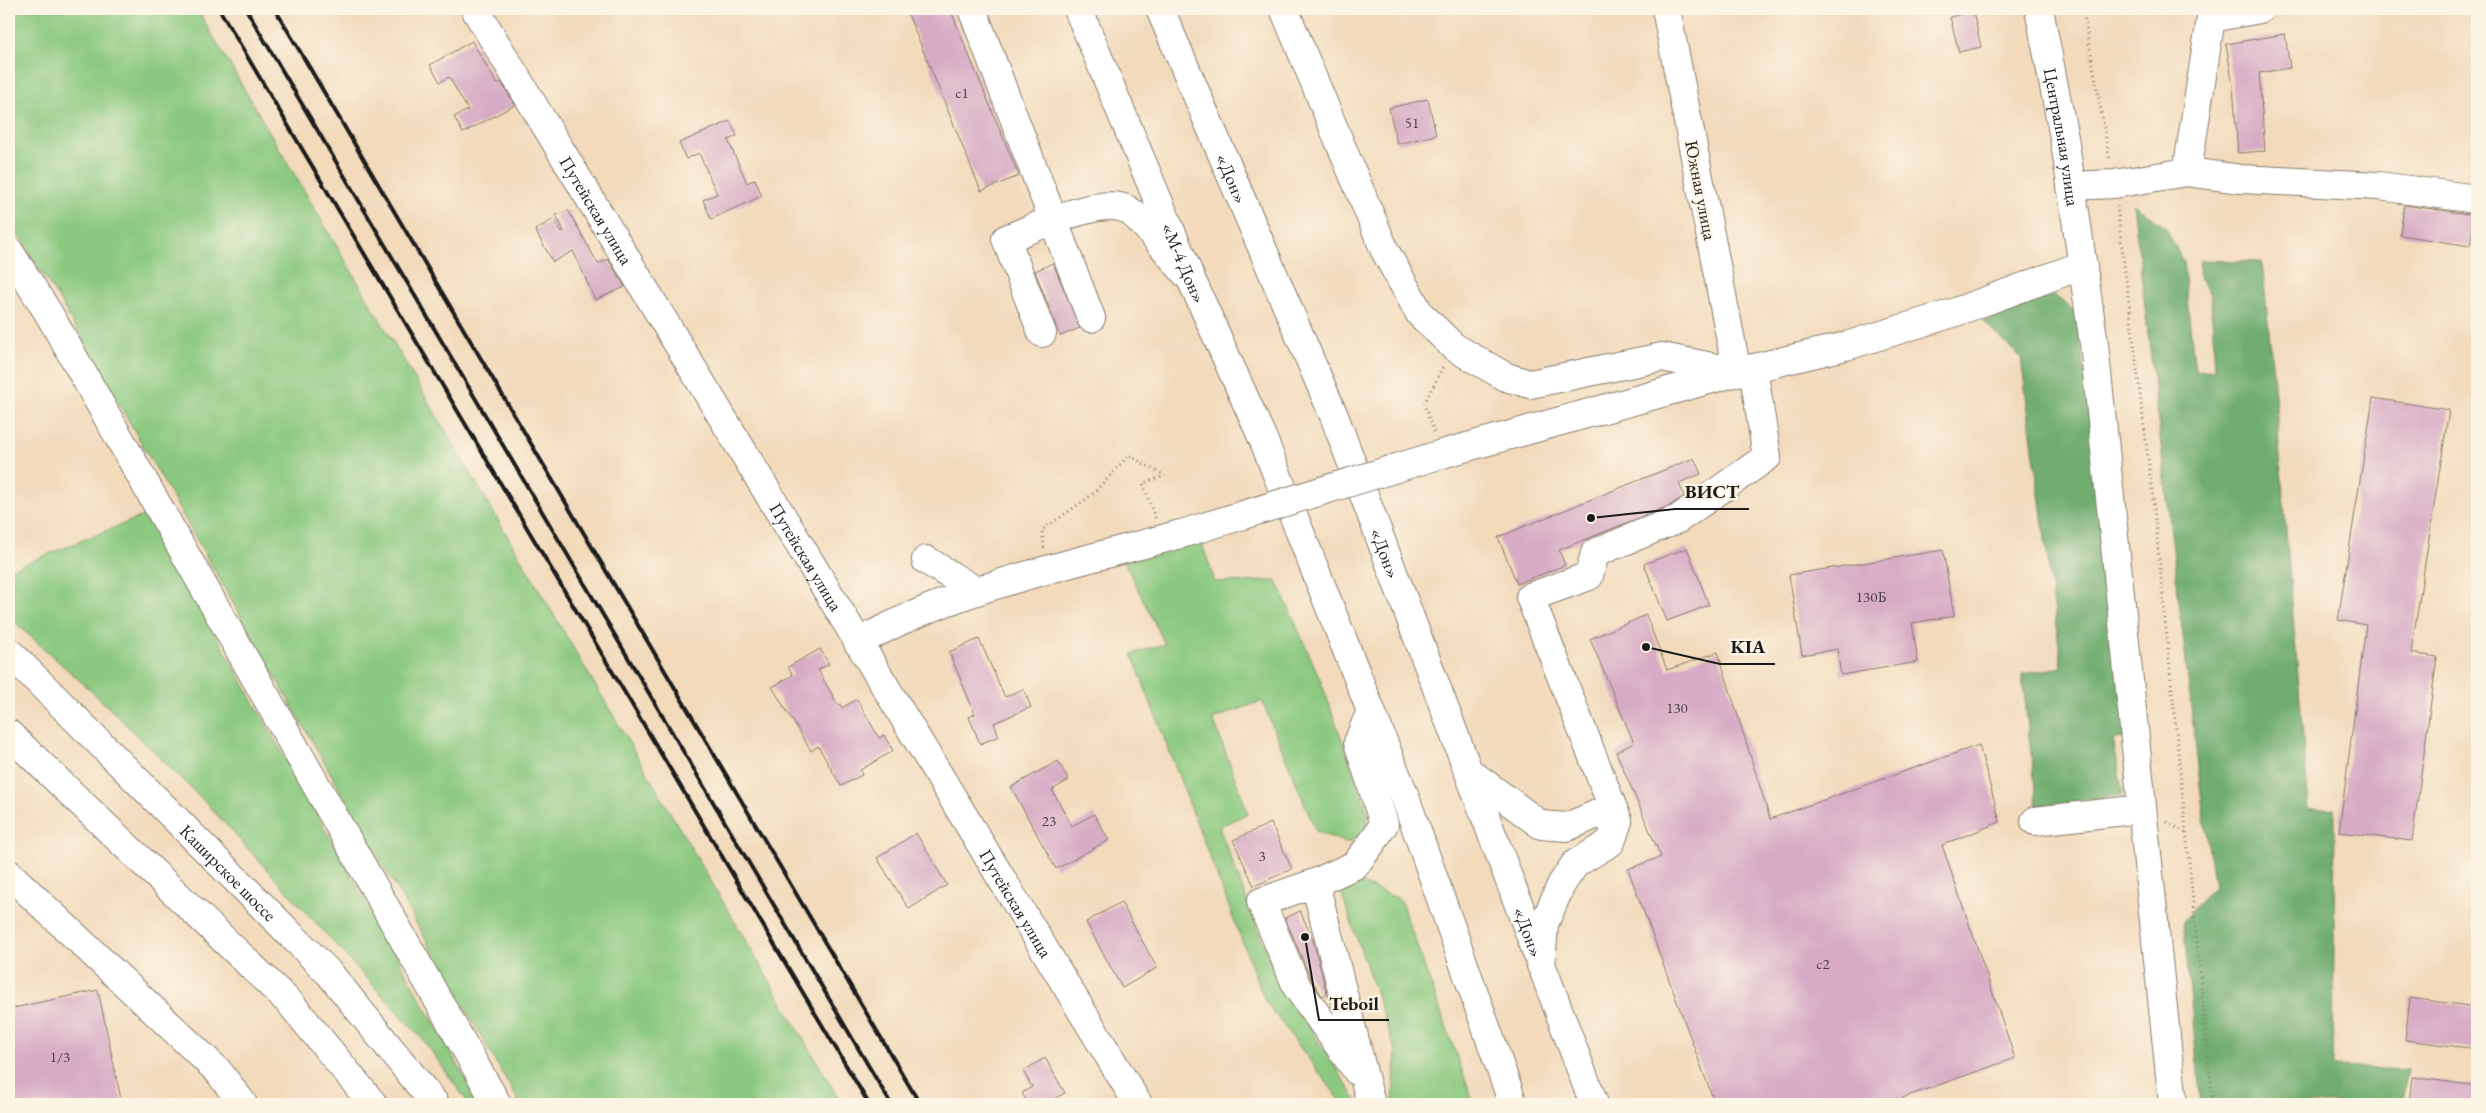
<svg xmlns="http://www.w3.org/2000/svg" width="2486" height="1113" font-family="'EB Garamond',serif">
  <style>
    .green { fill: #8bc980; stroke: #54724e }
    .forest { fill: #70ad6e; stroke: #466445 }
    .building { fill: #d7abc5 }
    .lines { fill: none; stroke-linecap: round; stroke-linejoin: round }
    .minor-casing { stroke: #877b6c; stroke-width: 30 }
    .major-casing { stroke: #877b6c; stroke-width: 30 }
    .highway-casing { stroke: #877b6c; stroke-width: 30 }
    .path { stroke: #877b6c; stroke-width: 3; stroke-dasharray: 1 4; stroke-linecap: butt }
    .minor { stroke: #fff; stroke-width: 28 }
    .major { stroke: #fff; stroke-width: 28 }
    .highway { stroke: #fff; stroke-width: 28 }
    .rail { stroke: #1c1c1c; stroke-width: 4 }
    .minor-bridge-casing { stroke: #877b6c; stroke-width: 30; stroke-linecap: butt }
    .minor-bridge { stroke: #fff; stroke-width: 28 }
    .labels { text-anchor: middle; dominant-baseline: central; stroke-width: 4.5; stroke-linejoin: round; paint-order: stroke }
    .number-label { font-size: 15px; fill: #4b4046 }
    .street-label { font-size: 18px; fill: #1c1c1c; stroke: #fcf5e5 }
    .leader { fill: none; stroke: #1c1c1c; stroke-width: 2 }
    .callout-dot { fill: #1c1c1c; stroke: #fcf5e5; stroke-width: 2 }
    .callout-label { font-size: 19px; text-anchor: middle; font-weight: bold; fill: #1c1c1c; stroke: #fcf5e5; stroke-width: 4.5; stroke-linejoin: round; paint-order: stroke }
  </style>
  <rect width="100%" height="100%" fill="#fcf5e5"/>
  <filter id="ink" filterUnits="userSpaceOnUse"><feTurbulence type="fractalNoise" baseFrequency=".02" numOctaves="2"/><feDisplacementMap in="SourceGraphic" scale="10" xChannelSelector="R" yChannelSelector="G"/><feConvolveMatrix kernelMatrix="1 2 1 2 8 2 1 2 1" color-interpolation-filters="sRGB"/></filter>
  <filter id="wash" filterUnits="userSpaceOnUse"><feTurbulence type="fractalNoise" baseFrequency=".0096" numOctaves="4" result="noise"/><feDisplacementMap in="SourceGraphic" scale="20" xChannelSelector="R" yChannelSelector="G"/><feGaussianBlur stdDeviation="1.12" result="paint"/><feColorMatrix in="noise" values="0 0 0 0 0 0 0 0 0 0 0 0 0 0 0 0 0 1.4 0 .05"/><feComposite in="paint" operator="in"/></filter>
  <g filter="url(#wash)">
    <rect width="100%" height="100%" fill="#f2dabb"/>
    <g class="green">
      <path d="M9,9h188l645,1095h-322l-460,-803 -51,-81z"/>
      <path d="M148,514l330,587v3h-9l-45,-63 -217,-237 -107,-105 -91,-82v-47z"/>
      <path d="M1201,541l14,41 62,-1 43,98 49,136 -5,19 -18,9 -30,-12 -54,-130 -49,18 35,94 -29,14 56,147 84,130h-16l-78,-103 -133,-347 33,-10 -41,-83z"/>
      <path d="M1357,882l43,17 74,205h-79l-2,-4 3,-48 -54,-157z"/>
    </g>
    <g class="forest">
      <path d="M2133,203l33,25 17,34 12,109 20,-1 -4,-73 -12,-20 1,-17 62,2 12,122 35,426 26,-2 -2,259 75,3 -7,34h-200l-18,-183 32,-35 -11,-67z"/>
      <path d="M2054,295l23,18 51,425 -15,1 10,56 -86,11 -15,-132 40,-7 -41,-309 -38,-37z"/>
    </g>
    <g id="blocks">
      <g class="building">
        <path d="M906,9h44l69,167 -38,15z"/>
        <path d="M1973,11l8,36 -22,5 -9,-35z"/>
        <path d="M2285,34l5,34 -31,5 6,78 -27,2 -5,-67 -7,-42z"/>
        <path d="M472,41l25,43 4,-2 14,23 -52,28 -9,-16 14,-7 -19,-33 -9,5 -10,-17z"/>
        <path d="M1428,99l8,36 -39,9 -8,-36z"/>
        <path d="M730,121l7,15 -9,4 19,43 8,-4 7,17 -51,23 -8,-19 14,-6 -18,-41 -13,6 -7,-16z"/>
        <path d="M2404,205l71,10 -5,31 -70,-11z"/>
        <path d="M568,210l30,54 10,-5 17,28 -30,13 -22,-49 -20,11 -18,-32 19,-11 8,13 2,-1 -8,-16z"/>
        <path d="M1053,263l27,65 -20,8 -25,-65z"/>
        <path d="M2373,398l76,12 -38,243 26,4 -25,184 -73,-9 27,-207 -28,-5z"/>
        <path d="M1694,458l7,16 -22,9 5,13 -13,9 -112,45 6,15 -48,19 -19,-47z"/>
        <path d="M1687,548l22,57 -42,16 -23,-57z"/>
        <path d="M1943,550l11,66 -42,7 6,39 -77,13 -4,-26 -35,6 -13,-80z"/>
        <path d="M1646,615l21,55 51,-18 52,167 209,-74 21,77 -58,23 73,213 -130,46h-170l-87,-235 33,-12 -45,-105 18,-9 -44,-104z"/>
        <path d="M979,639l26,58 18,-8 8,18 -37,16 5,13 -19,8 -11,-27 6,-3 -26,-62z"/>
        <path d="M820,649l9,15 -11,6 20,35 2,-1 2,4 15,-9 22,39 5,-3 9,16 -33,19 2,5 -21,11 -23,-40 -7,5 -39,-64 21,-12 -5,-8z"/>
        <path d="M1058,761l11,19 -17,10 20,36 22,-12 15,26 -53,29 -45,-82z"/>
        <path d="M1271,823l21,46 -38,17 -21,-46z"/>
        <path d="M916,833l31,52 -38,24 -32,-51z"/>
        <path d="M1121,902l36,66 -35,20 -36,-66z"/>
        <path d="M1300,911l13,29 14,54 -5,2 -11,-17 -26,-61z"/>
        <path d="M98,990l24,114h-113v-95z"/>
        <path d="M2410,998l67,9v42l-72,-9z"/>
        <path d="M1045,1058l20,35 -21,11h-16l-6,-11 10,-6 -9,-16z"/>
        <path d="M2412,1077l65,9v18h-68z"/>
      </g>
    </g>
  </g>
  <g filter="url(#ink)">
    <use href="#blocks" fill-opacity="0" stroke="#877b6c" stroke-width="1"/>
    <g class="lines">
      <defs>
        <g id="minor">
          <path id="s1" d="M475,9l663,1095"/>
          <path d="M972,9l119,309"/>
          <path d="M1284,9l101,242 35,63 34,33 52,30 24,7 132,-27 75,15 -71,-363"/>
          <path id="s2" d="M2039,9l26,134 29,201 79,760"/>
          <path d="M2187,172l54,7 138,7 98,13"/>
          <path d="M2071,186l43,-2 73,-12 24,-154 49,-9"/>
          <path d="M1042,333l-36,-94c26,-10 96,-44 122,-29 15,9 46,51 60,66"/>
          <path d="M1442,454l295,-82 109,-26 107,-33 130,-48"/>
          <path d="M926,560l50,31"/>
          <path d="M858,643c97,-56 215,-79 323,-109"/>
          <path d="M1371,711l-13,31 26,82 -12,19 -17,22 -40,18 56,221"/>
          <path d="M1468,771l73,54 26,2 30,-13 21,7"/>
          <path d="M2035,821l107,-12"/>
          <path d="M9,874l209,197 25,33"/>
          <path d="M1315,883l-54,19 36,85 60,84"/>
          <path d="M1541,965l3,-41 17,-39 14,-21 36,-22 7,-21 -88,-224 59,-21 6,-23 83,-34 89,-62 -14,-89"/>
        </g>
        <g id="major">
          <path d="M9,251l40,63 448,790"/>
          <path id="s3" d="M9,652l321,322 105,130"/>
          <path d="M9,734l282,270 82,100"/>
        </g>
        <g id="highway">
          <path id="s4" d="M1078,9l113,270 72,160 141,355 109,310"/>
          <path id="s5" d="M1160,9l174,407 260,688"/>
        </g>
      </defs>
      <use href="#minor" class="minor-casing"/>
      <use href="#major" class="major-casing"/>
      <use href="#highway" class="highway-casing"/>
      <g class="path">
        <path d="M2083,9l27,152"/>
        <path d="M2117,206l37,301 59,597"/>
        <path d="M1434,432l-10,-28 19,-37"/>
        <path d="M1155,518l-12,-35 22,-7"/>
        <path d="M1044,548l-2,-18 50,-35 37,-40 36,21"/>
        <path d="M2167,822l19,11"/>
      </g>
      <use href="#minor" class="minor"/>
      <use href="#major" class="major"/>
      <use href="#highway" class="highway"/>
      <g class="rail">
        <path d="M219,9l650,1095"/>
        <path d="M246,9l645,1095"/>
        <path d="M275,9l645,1095"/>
      </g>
      <defs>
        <path id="minor-bridge" d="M1181,534l261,-80"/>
      </defs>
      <use href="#minor-bridge" class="minor-bridge-casing"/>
      <use href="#minor-bridge" class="minor-bridge"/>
    </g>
  </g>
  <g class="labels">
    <g class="number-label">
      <text x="962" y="92">с1</text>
      <text x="1412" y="122">51</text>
      <text x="1871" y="596">130Б</text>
      <text x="1677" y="707">130</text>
      <text x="1049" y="820">23</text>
      <text x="1262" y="855">3</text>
      <text x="1823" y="963">с2</text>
      <text x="60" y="1056">1/3</text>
    </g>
    <g class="street-label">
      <text stroke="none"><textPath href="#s2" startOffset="130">Центральная улица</textPath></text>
      <text stroke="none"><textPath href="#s5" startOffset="184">«Дон»</textPath></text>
      <text transform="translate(1701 190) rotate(79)">Южная улица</text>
      <text stroke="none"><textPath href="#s1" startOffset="235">Путейская улица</textPath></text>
      <text stroke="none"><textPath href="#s4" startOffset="275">«М-4 Дон»</textPath></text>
      <text stroke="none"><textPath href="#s5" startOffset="589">«Дон»</textPath></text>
      <text stroke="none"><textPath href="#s1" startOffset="640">Путейская улица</textPath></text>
      <text stroke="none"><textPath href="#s3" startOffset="311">Каширское шоссе</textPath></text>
      <text stroke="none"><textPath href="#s1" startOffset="1045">Путейская улица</textPath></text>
      <text stroke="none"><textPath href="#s5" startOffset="994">«Дон»</textPath></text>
    </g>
  </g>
  <path class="leader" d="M1591 518L1675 509H1749M1646 647L1720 664H1775M1305 937L1319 1020H1389"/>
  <g class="callout-dot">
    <circle cx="1591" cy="518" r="5"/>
    <circle cx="1646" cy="647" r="5"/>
    <circle cx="1305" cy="937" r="5"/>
  </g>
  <g class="callout-label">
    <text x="1712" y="498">ВИСТ</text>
    <text x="1748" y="653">KIA</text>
    <text x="1354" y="1010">Teboil</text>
  </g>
  <rect width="2486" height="1113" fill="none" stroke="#fcf5e5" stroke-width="30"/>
</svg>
